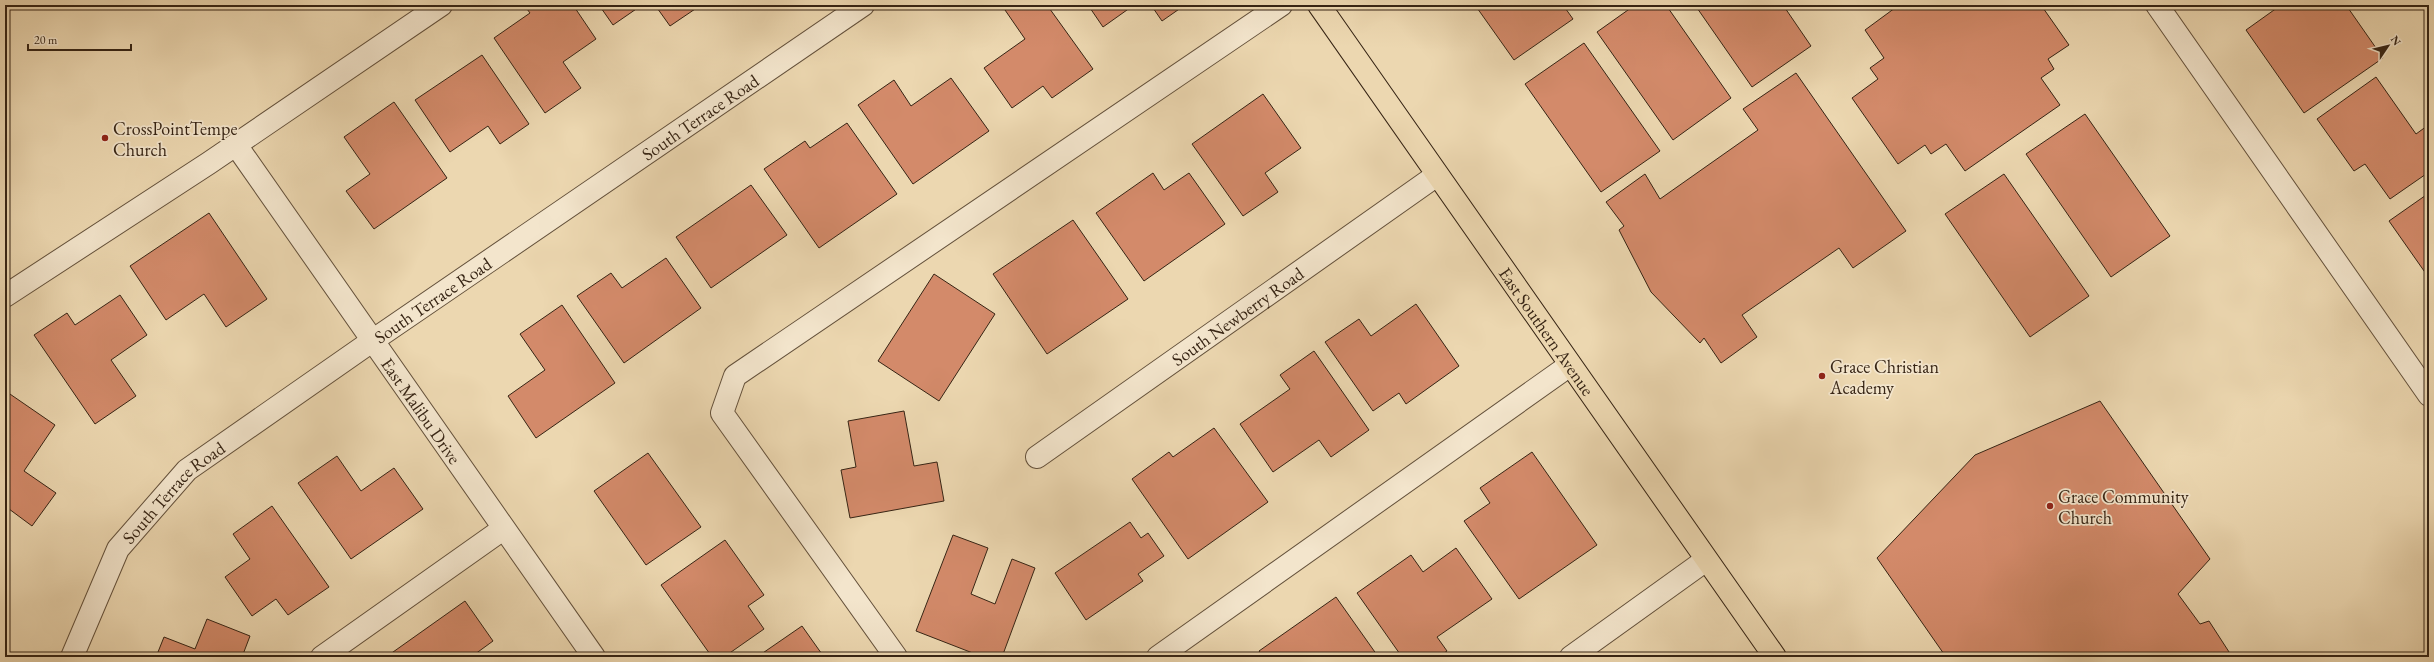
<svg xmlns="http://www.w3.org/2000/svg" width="2434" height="662" font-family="'EB Garamond',serif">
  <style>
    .building { fill: #d38a6a; stroke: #362414 }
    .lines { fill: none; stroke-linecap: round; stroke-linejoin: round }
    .minor-casing { stroke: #64513b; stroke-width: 24 }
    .major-casing { stroke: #362414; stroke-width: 24 }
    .minor { stroke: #f3e5cc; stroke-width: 22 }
    .major { stroke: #ecd7b0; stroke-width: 22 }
    .poi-dot { fill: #8f2418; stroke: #f3e5cc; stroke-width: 1.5 }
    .labels { text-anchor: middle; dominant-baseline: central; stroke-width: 3.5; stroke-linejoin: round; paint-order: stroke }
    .street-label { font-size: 18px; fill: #362414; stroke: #f3e5cc }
    .poi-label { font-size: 18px; fill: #362414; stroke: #f3e5cc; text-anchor: start }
  </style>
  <rect width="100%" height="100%" fill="#ecd7b0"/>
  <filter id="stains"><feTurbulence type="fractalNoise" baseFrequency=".005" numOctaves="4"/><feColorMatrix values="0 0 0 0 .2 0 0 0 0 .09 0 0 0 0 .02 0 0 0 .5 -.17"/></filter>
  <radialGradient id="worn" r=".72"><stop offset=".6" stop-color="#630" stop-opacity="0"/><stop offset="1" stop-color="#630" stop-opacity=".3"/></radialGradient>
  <g class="building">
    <path d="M524,5h49l23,34 -33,23 18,26 -36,25 -51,-75 36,-25z"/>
    <path d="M599,5h43l-29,20z"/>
    <path d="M655,5h46l-31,21z"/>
    <path d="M1012,5h35l46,64 -41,29 -9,-12 -31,22 -28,-40 41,-29 -20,-29z"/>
    <path d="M1088,5h46l-31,22z"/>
    <path d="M1151,5h34l-23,16z"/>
    <path d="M1475,5h88l10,14 -59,41z"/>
    <path d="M1635,5h31l65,93 -58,42 -76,-108z"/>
    <path d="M1695,5h88l28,41 -59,41z"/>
    <path d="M1899,5h142l28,40 -21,14 6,10 -13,9 19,27 -95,66 -19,-27 -15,10 -6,-9 -27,19 -46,-66 26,-19 -8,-11 14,-10 -19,-28z"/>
    <path d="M2281,5h65l37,53 -79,55 -58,-83z"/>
    <path d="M1584,43l76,108 -59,41 -76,-108z"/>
    <path d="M482,55l47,69 -29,20 -12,-18 -38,26 -35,-52z"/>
    <path d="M1796,73l110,158 -53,37 -14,-20 -97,67 15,22 -36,26 -17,-25 -4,5 -49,-51 -32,-62 5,-4 -18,-24 39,-28 15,25 98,-69 -15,-21z"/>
    <path d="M2376,77l40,57 11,-8 2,3v43l-39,27 -25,-35 -11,7 -37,-52z"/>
    <path d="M951,78l38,53 -76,53 -55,-79 36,-25 17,26z"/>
    <path d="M1263,94l38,54 -36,25 13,19 -35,24 -51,-72z"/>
    <path d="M394,102l53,76 -73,51 -28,-38 24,-17 -26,-37z"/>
    <path d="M2085,114l85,122 -59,41 -85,-123z"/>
    <path d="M847,123l50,71 -78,54 -55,-79 41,-28 5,7z"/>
    <path d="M1153,173l11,17 25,-17 36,51 -81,57 -48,-68z"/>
    <path d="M2004,174l85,122 -59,41 -85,-123z"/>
    <path d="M751,185l36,50 -76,53 -35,-51z"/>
    <path d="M2429,193v85l-40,-57z"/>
    <path d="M209,213l58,86 -41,28 -22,-33 -38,26 -36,-54z"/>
    <path d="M1073,220l55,79 -81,55 -54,-80z"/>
    <path d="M666,258l35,50 -77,55 -47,-67 34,-23 11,15z"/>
    <path d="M934,274l61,40 -56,87 -61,-40z"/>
    <path d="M120,295l27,40 -36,25 25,36 -41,28 -61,-89 33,-22 8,12z"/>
    <path d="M1416,304l43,62 -53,38 -7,-11 -26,18 -48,-69 34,-23 12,17z"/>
    <path d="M562,305l53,78 -79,55 -28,-42 37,-26 -25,-36z"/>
    <path d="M1314,351l55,79 -38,27 -12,-17 -46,32 -33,-48 50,-35 -10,-14z"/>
    <path d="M7,392l48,33 -31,46 32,22 -24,33 -27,-20v-112z"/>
    <path d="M2100,401l110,158 -32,35 22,30 9,-3 22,34 -1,2h-284l-69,-99 98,-103z"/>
    <path d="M904,411l10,55 23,-4 7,39 -94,17 -9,-48 15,-3 -8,-46z"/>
    <path d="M1214,428l54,74 -80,57 -56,-80 37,-27 4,5z"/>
    <path d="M1532,452l65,93 -78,54 -55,-78 26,-18 -10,-15z"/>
    <path d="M648,453l53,74 -55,38 -52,-74z"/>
    <path d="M337,456l24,35 33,-23 29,41 -72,50 -53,-76z"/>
    <path d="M272,506l57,81 -41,28 -12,-16 -24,17 -27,-39 25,-18 -17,-25z"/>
    <path d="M1130,522l11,16 7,-5 16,23 -26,18 5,7 -57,39 -31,-47z"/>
    <path d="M953,535l35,13 -17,46 24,10 17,-45 23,9 -33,89h-19l-67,-26z"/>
    <path d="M725,540l39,55 -16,11 16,23 -40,28h-12l-51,-72z"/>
    <path d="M1456,548l36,51 -55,38 10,14 -9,6h-36l-45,-64 54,-38 12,17z"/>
    <path d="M1336,597l41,58 -3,2h-111l-4,-6z"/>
    <path d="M465,601l28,40 -22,16h-85z"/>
    <path d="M207,619l43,17 -8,21h-86l8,-20 31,12z"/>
    <path d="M802,626l22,31h-67z"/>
  </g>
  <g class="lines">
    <defs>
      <g id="minor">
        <path d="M2157,5l272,390"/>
        <path id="s1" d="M236,145l358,512"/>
        <path d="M5,296l204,-133 232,-158"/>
        <path id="s2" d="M1037,457l400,-282"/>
        <path id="s3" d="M72,657l46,-108 69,-79 185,-129 491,-336"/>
        <path d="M322,657l181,-128"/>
        <path d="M896,657l-174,-244 13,-37 546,-371"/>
        <path d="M1158,657l412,-292"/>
        <path d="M1571,657l135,-97"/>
      </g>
      <g id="major">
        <path id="s4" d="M1319,5l456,652"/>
      </g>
    </defs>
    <use href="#minor" class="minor-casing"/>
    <use href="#major" class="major-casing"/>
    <use href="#minor" class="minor"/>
    <use href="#major" class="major"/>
  </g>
  <g class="poi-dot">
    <circle cx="105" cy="138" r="4"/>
    <circle cx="1822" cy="376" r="4"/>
    <circle cx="2050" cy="506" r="4"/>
  </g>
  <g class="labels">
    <g class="street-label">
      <text stroke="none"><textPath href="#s3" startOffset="845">South Terrace Road</textPath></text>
      <text stroke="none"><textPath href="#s3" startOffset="521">South Terrace Road</textPath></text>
      <text stroke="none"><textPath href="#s2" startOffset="245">South Newberry Road</textPath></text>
      <text stroke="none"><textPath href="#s4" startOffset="398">East Southern Avenue</textPath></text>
      <text stroke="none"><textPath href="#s1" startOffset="324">East Malibu Drive</textPath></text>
      <text stroke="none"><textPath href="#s3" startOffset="197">South Terrace Road</textPath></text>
    </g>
    <g class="poi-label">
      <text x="113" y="128">CrossPointTempe<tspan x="113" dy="21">Church</tspan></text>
      <text x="1830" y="366">Grace Christian<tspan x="1830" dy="21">Academy</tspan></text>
      <text x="2058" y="496">Grace Community<tspan x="2058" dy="21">Church</tspan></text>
    </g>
  </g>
  <rect width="2434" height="662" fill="none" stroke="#ecd7b0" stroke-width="20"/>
  <rect x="6" y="6" width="2422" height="650" fill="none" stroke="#362414" stroke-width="2"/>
  <rect x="10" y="10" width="2414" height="642" fill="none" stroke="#362414"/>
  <g transform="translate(2388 46) rotate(55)" stroke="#f3e5cc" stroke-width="3" paint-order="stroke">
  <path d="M0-3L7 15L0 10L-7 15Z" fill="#362414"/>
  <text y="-6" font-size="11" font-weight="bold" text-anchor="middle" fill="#362414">N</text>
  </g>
  <path d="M28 44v6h103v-6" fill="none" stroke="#362414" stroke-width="2"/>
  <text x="34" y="44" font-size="12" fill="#362414" stroke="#f3e5cc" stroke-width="3" paint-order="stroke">20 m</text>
  <rect width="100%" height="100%" filter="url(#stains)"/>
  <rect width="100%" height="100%" fill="url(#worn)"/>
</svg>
